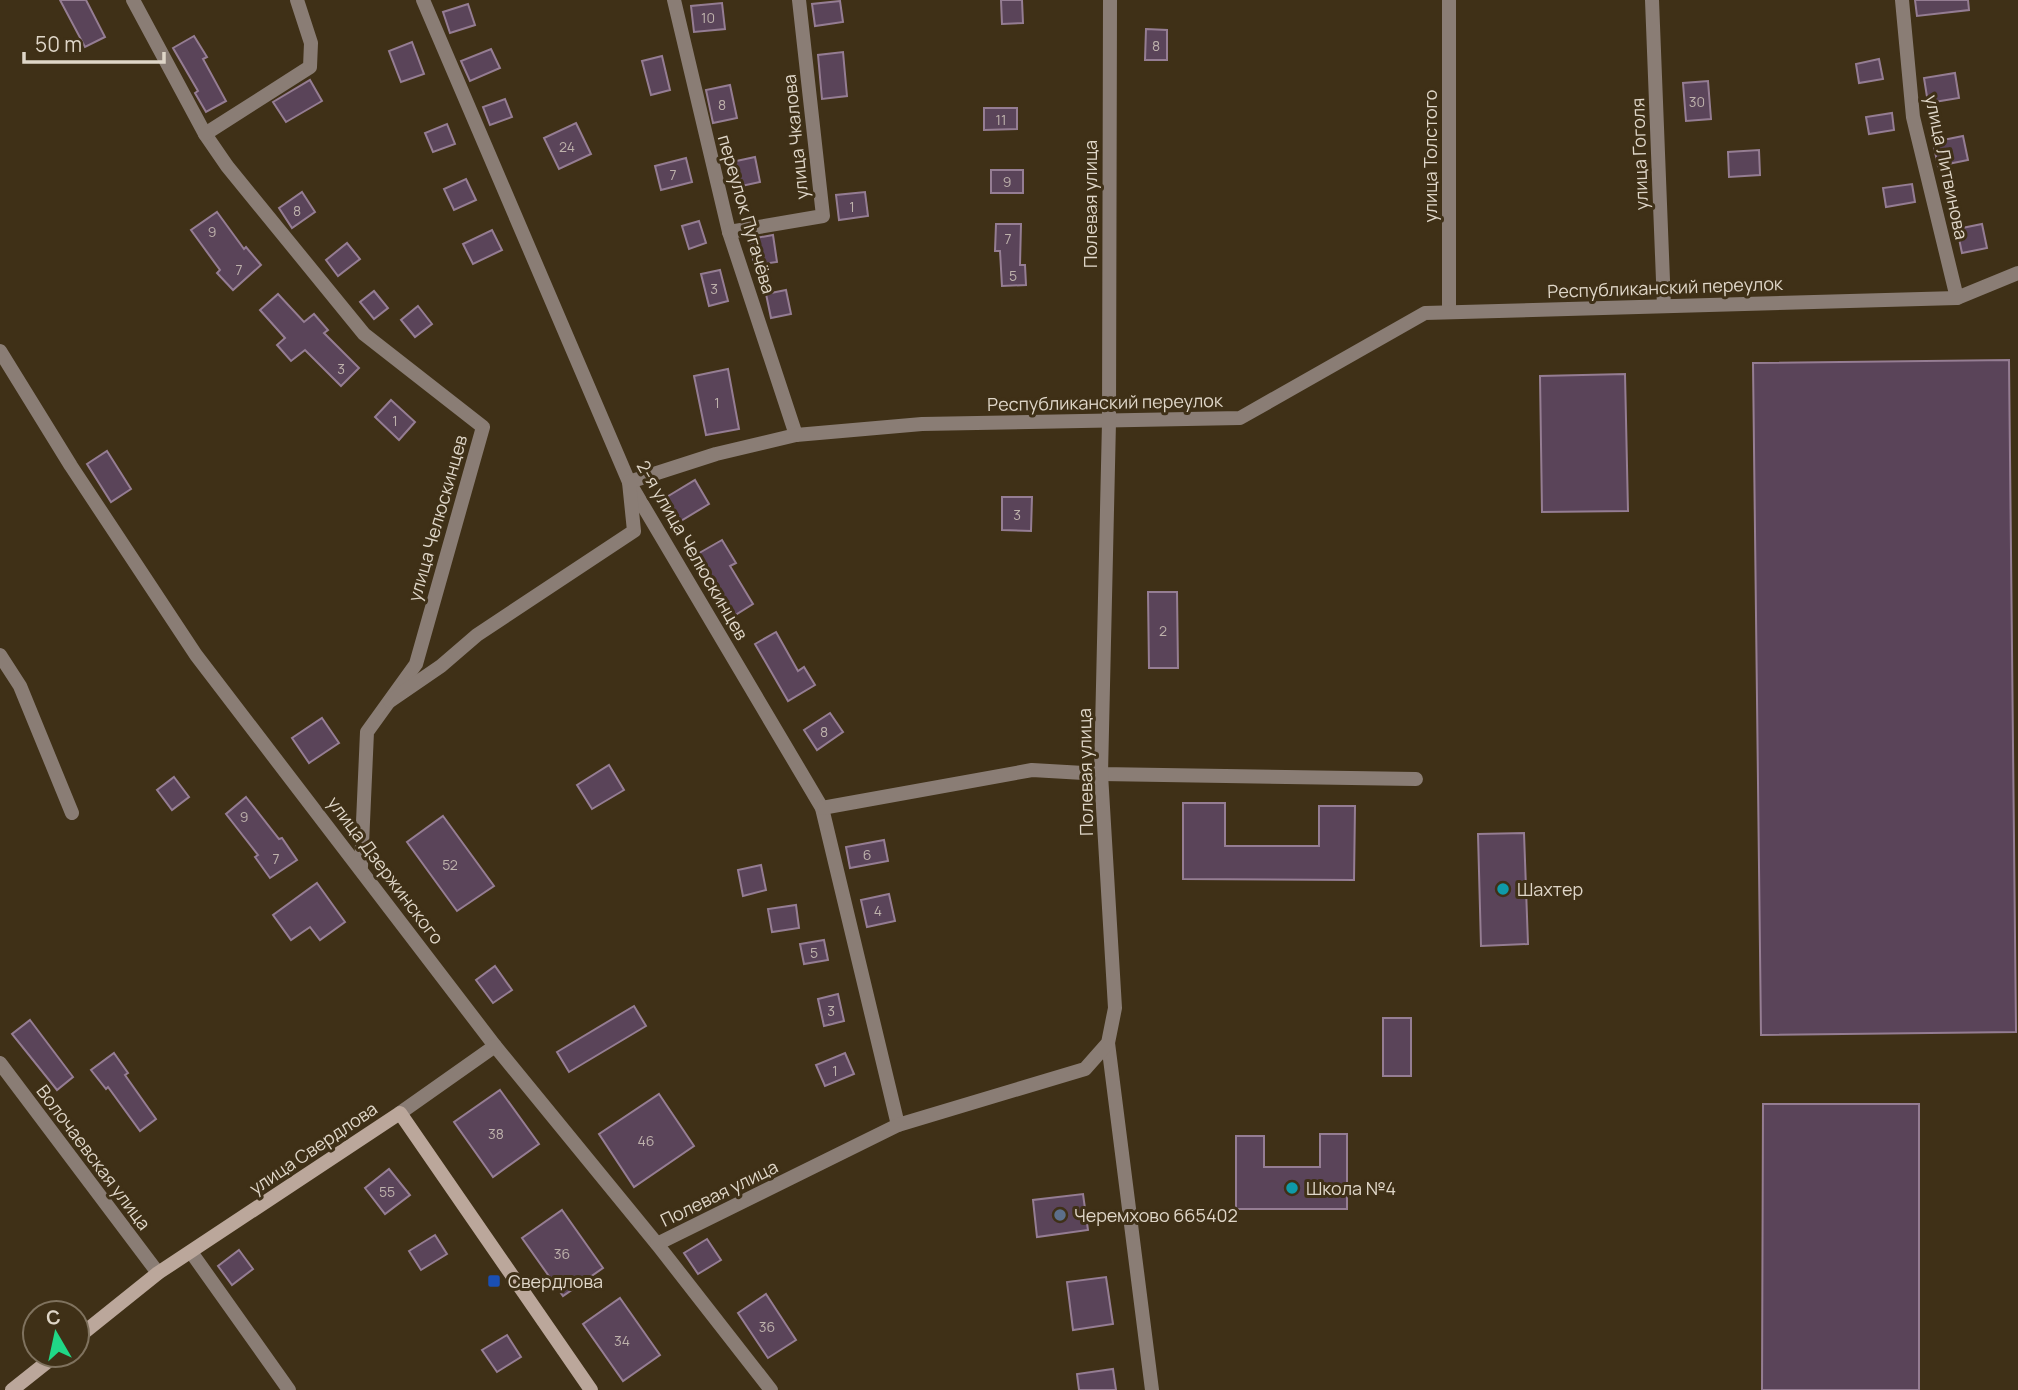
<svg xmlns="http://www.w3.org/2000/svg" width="2018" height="1390" font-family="Manrope,sans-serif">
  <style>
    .building { fill: #5a4459; stroke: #957d93; stroke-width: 2 }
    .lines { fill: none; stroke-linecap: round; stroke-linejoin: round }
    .street { stroke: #8a7d75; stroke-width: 14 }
    .secondary { stroke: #bba79b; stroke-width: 14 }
    .culture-dot { fill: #0f9aa8; stroke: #3f3017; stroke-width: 2.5 }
    .service-dot { fill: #5c6f8a; stroke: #3f3017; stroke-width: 2.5 }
    .transit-dot { fill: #1a4fb4; stroke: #3f3017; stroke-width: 2.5 }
    .labels { text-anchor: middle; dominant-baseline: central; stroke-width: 6; stroke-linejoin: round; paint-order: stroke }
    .number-label { font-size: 14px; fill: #beb2ac }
    .street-label { font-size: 18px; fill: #dfd6c8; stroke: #3f3017 }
    .poi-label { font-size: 18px; fill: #dfd6c8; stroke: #3f3017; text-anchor: start }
  </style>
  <rect width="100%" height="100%" fill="#3f3017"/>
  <g class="building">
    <path d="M60,0h26l19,37 -20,10z"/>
    <path d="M1001,0h21l1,23 -21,1z"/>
    <path d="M1915,0h53l1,10 -52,6z"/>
    <path d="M840,1l3,21 -28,4 -3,-22z"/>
    <path d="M722,3l3,26 -31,3 -3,-26z"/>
    <path d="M468,4l7,21 -25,8 -7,-21z"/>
    <path d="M1146,29l21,1v30h-22z"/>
    <path d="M194,36l13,21 -4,2 23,42 -20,11 -11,-19 3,-2 -25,-43z"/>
    <path d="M412,42l12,32 -23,8 -12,-31z"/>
    <path d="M491,49l9,19 -30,13 -9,-20z"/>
    <path d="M843,52l4,44 -25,3 -4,-44z"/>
    <path d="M662,56l8,34 -19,5 -9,-34z"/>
    <path d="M1879,59l4,20 -24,4 -3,-19z"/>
    <path d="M1955,73l4,25 -31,5 -4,-25z"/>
    <path d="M310,80l12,21 -36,21 -13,-20z"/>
    <path d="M1708,81l3,38 -25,2 -3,-38z"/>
    <path d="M730,85l7,33 -24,5 -7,-33z"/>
    <path d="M505,99l7,18 -22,8 -7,-18z"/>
    <path d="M984,108h33v21l-33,1z"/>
    <path d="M1892,113l2,17 -25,4 -3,-17z"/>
    <path d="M576,123l15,31 -32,15 -15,-31z"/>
    <path d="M447,124l8,20 -22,8 -8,-19z"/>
    <path d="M1963,136l5,24 -30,6 -5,-24z"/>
    <path d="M1759,150l1,25 -31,2 -1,-25z"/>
    <path d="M755,157l5,25 -28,6 -5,-25z"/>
    <path d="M686,158l6,24 -31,8 -6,-24z"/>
    <rect x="991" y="170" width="32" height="23"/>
    <path d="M466,179l10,21 -22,10 -10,-21z"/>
    <path d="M1912,184l3,18 -29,5 -3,-19z"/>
    <path d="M302,192l13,20 -23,16 -13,-20z"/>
    <path d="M865,192l3,24 -29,4 -3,-25z"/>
    <path d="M217,212l27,37 2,-2 15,18 -28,25 -16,-17 3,-3 -29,-40z"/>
    <path d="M699,221l7,22 -17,6 -7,-23z"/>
    <path d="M996,224h25l-1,41h5l1,20 -24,1 -2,-35h-5z"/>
    <path d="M1982,224l5,24 -25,5 -5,-24z"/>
    <path d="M492,230l10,20 -29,14 -10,-20z"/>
    <path d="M773,235l4,27 -23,3 -4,-26z"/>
    <path d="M347,243l13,16 -22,17 -12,-16z"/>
    <path d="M720,270l8,31 -19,5 -8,-32z"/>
    <path d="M786,290l5,24 -20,4 -5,-24z"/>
    <path d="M374,291l14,17 -14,11 -14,-17z"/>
    <path d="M278,294l26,28 10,-8 14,16 -4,3 35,35 -18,18 -36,-36 -14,11 -14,-16 8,-7 -25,-28z"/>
    <path d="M418,306l14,18 -17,13 -14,-17z"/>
    <path d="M2009,360l7,672 -255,3 -8,-672z"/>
    <path d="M728,369l11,60 -33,6 -12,-59z"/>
    <path d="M1625,374l3,137 -86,1 -2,-136z"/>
    <path d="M391,400l24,22 -16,18 -24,-23z"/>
    <path d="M107,451l24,38 -20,13 -24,-38z"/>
    <path d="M695,480l14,24 -35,21 -14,-24z"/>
    <path d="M1002,497h30l-1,34 -29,-1z"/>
    <path d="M722,540l14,23 -6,3 23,38 -21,13 -38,-61z"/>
    <path d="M1148,592h29l1,76h-29z"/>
    <path d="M776,632l22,39 6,-4 11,18 -27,16 -33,-57z"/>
    <path d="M830,713l13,19 -26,18 -13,-20z"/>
    <path d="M322,718l17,25 -30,20 -17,-25z"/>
    <path d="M609,765l15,25 -32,19 -15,-24z"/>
    <path d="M174,777l15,20 -17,13 -15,-20z"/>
    <path d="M246,797l33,42 3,-1 15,22 -27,18 -15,-21 3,-2 -32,-41z"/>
    <path d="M1183,803h42v43h94v-40h36l-1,74 -171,-1z"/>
    <path d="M443,816l51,70 -37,25 -50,-69z"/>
    <path d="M1524,833l4,111 -47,2 -3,-112z"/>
    <path d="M884,840l4,21 -38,7 -4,-21z"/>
    <path d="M761,865l5,25 -23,6 -5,-26z"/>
    <path d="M317,883l28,39 -25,18 -10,-13 -19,13 -18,-25z"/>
    <path d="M889,894l6,27 -28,6 -6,-27z"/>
    <path d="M796,905l3,23 -27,4 -4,-23z"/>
    <path d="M824,940l4,20 -24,4 -4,-20z"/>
    <path d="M495,966l17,24 -19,13 -17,-23z"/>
    <path d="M838,994l6,27 -20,5 -6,-27z"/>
    <path d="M634,1006l12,20 -77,46 -12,-20z"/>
    <rect x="1383" y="1018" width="28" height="58"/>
    <path d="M30,1020l43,57 -16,13 -45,-56z"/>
    <path d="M114,1053l14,20 -3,2 31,44 -16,12 -32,-44 -2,2 -15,-19z"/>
    <path d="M845,1053l9,21 -29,12 -9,-21z"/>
    <path d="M500,1090l39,54 -46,33 -39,-55z"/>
    <path d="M659,1094l35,52 -60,41 -35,-53z"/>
    <path d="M1763,1104h156v286h-157z"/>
    <path d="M1320,1134h27v75h-111v-73h28v31h56z"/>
    <path d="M389,1169l21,26 -25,19 -20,-26z"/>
    <path d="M1083,1194l5,36 -51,7 -4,-37z"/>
    <path d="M562,1210l41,58 -40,28 -41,-58z"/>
    <path d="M435,1235l12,19 -26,16 -12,-19z"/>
    <path d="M707,1239l14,21 -23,14 -14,-21z"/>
    <path d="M239,1250l14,19 -21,16 -14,-19z"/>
    <path d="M1106,1277l7,47 -40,6 -6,-48z"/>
    <path d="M766,1294l30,46 -28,18 -30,-45z"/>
    <path d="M620,1298l40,57 -37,26 -40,-57z"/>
    <path d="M507,1335l14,22 -24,15 -15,-22z"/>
    <path d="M1113,1369l3,21h-37l-2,-16z"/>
  </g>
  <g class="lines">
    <g class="street">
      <path d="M133,0l72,134 22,32 137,168 119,93 -67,237 -49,68 -6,135"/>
      <path d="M423,0l206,482 193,326 76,317"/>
      <path d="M674,0l55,232 67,203"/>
      <path d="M1449,0v312"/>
      <path d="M1652,0l12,306"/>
      <path d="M1902,0l11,117 44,181"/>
      <path d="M205,134l105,-67 1,-24 -14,-43"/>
      <path d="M729,232l94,-16 -24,-216"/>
      <path d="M0,351l71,115 125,189 299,391 162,198 114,146"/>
      <path d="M0,655l20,31 52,127"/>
      <path d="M390,701l51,-35 36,-31 157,-104 -5,-49 87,-28 80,-19 126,-11 318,-6 185,-105 532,-15 61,-25"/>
      <path d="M822,808l210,-38 69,4 315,5"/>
      <path d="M1108,1043l44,347"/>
      <path d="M0,1063l158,210"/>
      <path d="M400,1113l95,-67"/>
      <path d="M657,1244l241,-119 187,-56 23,-26 7,-35 -14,-234 8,-352 1,-422"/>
      <path d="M191,1252l98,138"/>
    </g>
    <g class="secondary">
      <path d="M77,1338l81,-65 242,-160 191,277"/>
      <path d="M12,1390l44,-35"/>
    </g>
  </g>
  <g class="culture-dot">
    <circle cx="1503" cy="889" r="7"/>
    <circle cx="1292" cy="1188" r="7"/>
  </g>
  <circle class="service-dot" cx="1060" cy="1215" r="7"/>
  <rect class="transit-dot" x="487" y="1274" width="14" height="14" rx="3.5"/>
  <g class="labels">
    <g class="number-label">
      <text x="708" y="17">10</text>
      <text x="1156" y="45">8</text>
      <text x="1697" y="101">30</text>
      <text x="722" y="104">8</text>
      <text x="1001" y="119">11</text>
      <text x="567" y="146">24</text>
      <text x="673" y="174">7</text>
      <text x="1007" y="181">9</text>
      <text x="852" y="206">1</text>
      <text x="297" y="210">8</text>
      <text x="212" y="231">9</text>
      <text x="1008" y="238">7</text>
      <text x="239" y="269">7</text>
      <text x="1013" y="275">5</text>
      <text x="714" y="288">3</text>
      <text x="341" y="368">3</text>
      <text x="717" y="402">1</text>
      <text x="395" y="420">1</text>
      <text x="1017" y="514">3</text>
      <text x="1163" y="630">2</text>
      <text x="824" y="731">8</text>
      <text x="244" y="816">9</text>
      <text x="867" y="854">6</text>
      <text x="276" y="858">7</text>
      <text x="450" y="864">52</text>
      <text x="878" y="910">4</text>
      <text x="814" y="952">5</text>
      <text x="831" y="1010">3</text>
      <text x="835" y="1070">1</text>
      <text x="496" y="1133">38</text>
      <text x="646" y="1140">46</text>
      <text x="387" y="1191">55</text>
      <text x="562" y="1253">36</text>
      <text x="767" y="1326">36</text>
      <text x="622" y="1340">34</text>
    </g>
    <g class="street-label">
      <text transform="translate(795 137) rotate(-96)">улица Чкалова</text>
      <text transform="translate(1639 154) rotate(-92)">улица Гоголя</text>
      <text transform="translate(1430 156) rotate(-90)">улица Толстого</text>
      <text transform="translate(1947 167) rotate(78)">улица Литвинова</text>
      <text transform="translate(1090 204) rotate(-90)">Полевая улица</text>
      <text transform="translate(747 214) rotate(74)">переулок Пугачёва</text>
      <text transform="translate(1665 287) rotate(-2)">Республиканский переулок</text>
      <text transform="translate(1105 402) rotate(-1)">Республиканский переулок</text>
      <text transform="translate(437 518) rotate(-74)">улица Челюскинцев</text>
      <text transform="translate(693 550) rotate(60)">2-я улица Челюскинцев</text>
      <text transform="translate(1085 772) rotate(-91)">Полевая улица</text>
      <text transform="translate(386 870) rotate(53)">улица Дзержинского</text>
      <text transform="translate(313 1148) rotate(-34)">улица Свердлова</text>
      <text transform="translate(94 1157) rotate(53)">Волочаевская улица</text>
      <text transform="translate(719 1193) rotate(-26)">Полевая улица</text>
    </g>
    <g class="poi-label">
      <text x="1517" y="889">Шахтер</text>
      <text x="1306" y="1188">Школа №4</text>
      <text x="1074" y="1215">Черемхово 665402</text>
      <text x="508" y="1281">Свердлова</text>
    </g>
  </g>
  <g transform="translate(56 1334) rotate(351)"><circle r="33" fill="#3f3017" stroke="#7f725e" stroke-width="2"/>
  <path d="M0-5L12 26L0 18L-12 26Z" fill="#20d887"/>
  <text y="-10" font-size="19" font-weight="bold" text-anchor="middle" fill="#dfd6c8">С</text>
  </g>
  <path d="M24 52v10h140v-10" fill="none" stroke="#dfd6c8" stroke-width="3.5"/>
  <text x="35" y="52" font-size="21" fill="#dfd6c8" stroke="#3f3017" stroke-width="5" paint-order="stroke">50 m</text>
</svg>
